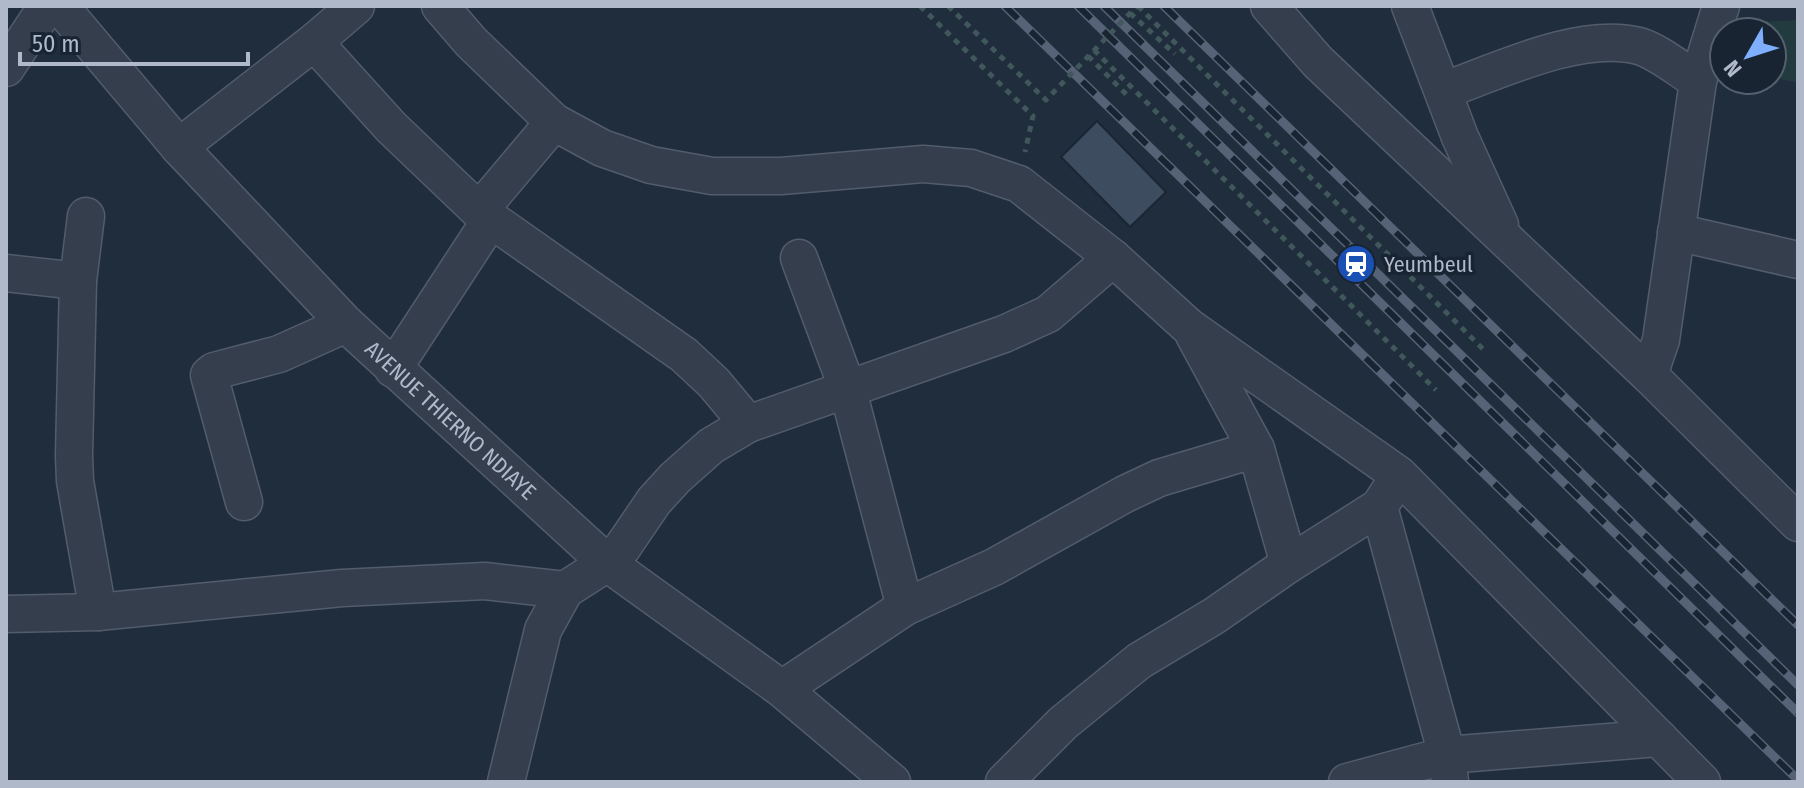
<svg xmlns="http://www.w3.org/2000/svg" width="1804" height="788" font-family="'Fira Sans Condensed',sans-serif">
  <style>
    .green { fill: #223b3e }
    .building { fill: #3e4c60; stroke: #1b2634; stroke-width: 2 }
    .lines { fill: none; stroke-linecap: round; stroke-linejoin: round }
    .street-casing { stroke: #525c6b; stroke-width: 39 }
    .path { stroke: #40585b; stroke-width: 5; stroke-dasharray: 6 6; stroke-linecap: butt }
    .street { stroke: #343e4d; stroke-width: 36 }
    .rail-casing { stroke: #566275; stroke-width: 9 }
    .rail { stroke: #192432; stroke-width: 6; stroke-dasharray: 18; stroke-linecap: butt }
    .path-bridge { stroke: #40585b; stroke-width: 5; stroke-dasharray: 6 6; stroke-linecap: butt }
    .labels { text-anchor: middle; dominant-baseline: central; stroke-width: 7; stroke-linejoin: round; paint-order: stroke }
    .poi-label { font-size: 22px; fill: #afb9c9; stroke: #192432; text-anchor: start }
    .street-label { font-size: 22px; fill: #afb9c9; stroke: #192432 }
  </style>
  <rect width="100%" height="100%" fill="#202d3d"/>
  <path class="green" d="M1798,20v63l-26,-6v-45h-12v-10z"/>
  <path class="building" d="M1097,121l69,71 -36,35 -69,-70z"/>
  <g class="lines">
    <defs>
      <g id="street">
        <path id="s1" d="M60,6l119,141 167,177 261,239 175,126 110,93"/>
        <path d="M440,6l31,36 83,80 48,26 49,17 61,11h69l142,-12 48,4 48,16 94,74 76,69 210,148 303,307"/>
        <path d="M1269,6l49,56 331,313 149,148"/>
        <path d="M1410,6l50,131 40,88"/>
        <path d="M314,42l77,85 88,84 205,144 30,28 34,41"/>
        <path d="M6,68l41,-62"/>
        <path d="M1443,91c55,-20 138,-60 196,-45 20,6 41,24 59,35"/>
        <path d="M179,147l135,-105 42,-36"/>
        <path d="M479,211l75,-89"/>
        <path d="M86,216l-8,65 -4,174 1,26 23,131"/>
        <path d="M1676,232l122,28"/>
        <path d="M799,258l48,129 58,220"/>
        <path d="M6,273l72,8"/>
        <path d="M1194,335l62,114 33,115"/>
        <path d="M393,369l98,-150"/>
        <path d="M1649,375l12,-35 37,-259 23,-75"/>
        <path d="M1390,490l-11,17 68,248 3,27"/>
        <path d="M244,502l-35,-127 5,-4 65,-17 67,-30"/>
        <path d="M6,614l92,-2 244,-24 143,-7 80,9 42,-27 15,-15 32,-47 21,-23 36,-32 37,-22 256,-90 44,-20 65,-56"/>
        <path d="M782,689l123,-82 89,-40 131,-73 34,-16 97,-29"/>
        <path d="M506,782l37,-152 22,-40"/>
        <path d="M1004,782l59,-59 76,-62 75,-45 75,-52 90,-57"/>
        <path d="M1347,782l100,-27 212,-17"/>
      </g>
    </defs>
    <use href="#street" class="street-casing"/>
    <g class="path">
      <path d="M920,6l113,110 -8,36"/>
      <path d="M1138,6l346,344"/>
      <path d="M1130,13l45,41"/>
      <path d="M1094,50l342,340"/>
      <path d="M1088,56l41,41"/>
    </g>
    <use href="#street" class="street"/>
    <defs>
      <g id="rail">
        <path d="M1005,6l793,774"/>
        <path d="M1078,6l720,707"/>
        <path d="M1104,6l694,679"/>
        <path d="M1164,6l634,619"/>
      </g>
    </defs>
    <use href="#rail" class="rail-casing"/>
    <use href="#rail" class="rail"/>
    <path class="path-bridge" d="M948,6l98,94 91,-94"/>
  </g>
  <defs>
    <symbol id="station-disc" viewBox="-11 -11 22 22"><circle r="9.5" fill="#1a4fb4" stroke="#192432"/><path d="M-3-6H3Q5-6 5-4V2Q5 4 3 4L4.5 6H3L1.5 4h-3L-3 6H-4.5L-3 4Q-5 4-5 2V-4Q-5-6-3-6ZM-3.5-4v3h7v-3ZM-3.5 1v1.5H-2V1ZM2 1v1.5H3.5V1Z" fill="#fff"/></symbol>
  </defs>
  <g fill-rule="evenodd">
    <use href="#station-disc" x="1334" y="242" width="44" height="44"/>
  </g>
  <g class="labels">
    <g class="poi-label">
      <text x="1384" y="264">Yeumbeul</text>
    </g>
    <g class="street-label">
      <text stroke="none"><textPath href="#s1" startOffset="570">AVENUE THIERNO NDIAYE</textPath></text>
    </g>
  </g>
  <rect width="1804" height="788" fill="none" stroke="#afb9c9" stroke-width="16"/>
  <g transform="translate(1748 56) rotate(231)"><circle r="38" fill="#192432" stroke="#55606e" stroke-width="2"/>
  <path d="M0-6L14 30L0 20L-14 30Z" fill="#7eb0ff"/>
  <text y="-12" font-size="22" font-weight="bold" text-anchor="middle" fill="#afb9c9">N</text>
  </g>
  <path d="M20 52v12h228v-12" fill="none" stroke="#afb9c9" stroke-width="4"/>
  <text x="32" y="52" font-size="24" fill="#afb9c9" stroke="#192432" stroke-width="6" paint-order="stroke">50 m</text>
</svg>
